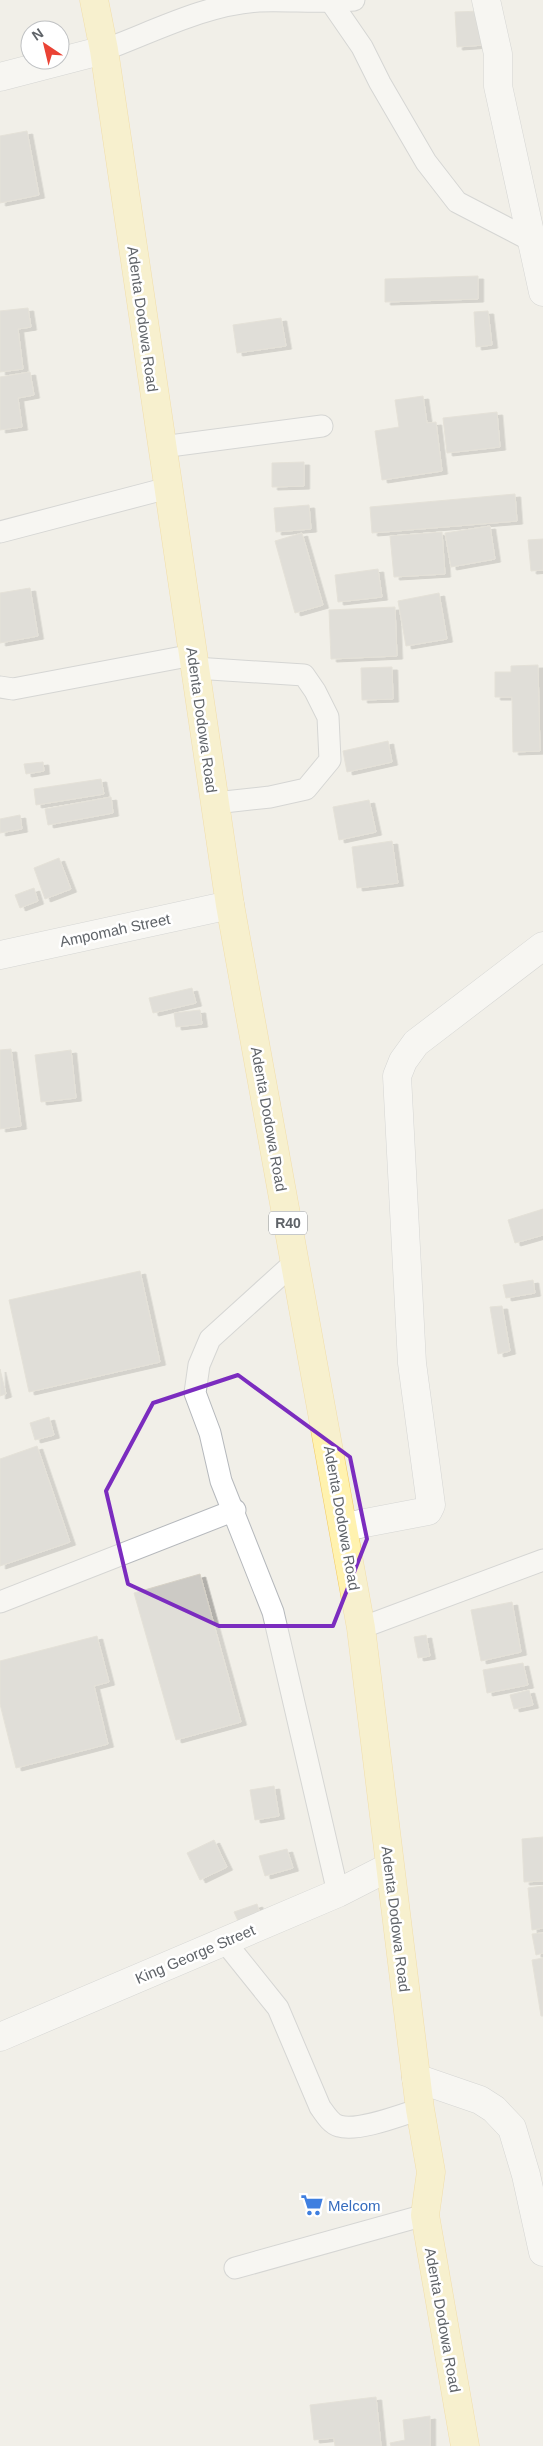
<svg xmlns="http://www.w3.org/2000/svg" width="543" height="2446" font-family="Arial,sans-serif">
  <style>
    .building { fill: #cccac5; stroke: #d6d1c6; filter: url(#shadow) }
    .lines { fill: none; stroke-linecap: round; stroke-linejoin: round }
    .lane-casing { stroke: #b5b8bc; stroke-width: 23 }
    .street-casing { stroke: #b5b8bc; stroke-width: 29 }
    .primary-casing { stroke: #f2c960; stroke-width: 29 }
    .lane { stroke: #fff; stroke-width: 21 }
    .street { stroke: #fff; stroke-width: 28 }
    .primary { stroke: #fff2af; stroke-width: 28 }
    .marked { fill: none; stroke: #7b2cbf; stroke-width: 4; stroke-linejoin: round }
    .labels { text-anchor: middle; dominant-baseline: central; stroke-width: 5; stroke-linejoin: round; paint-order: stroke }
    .shield { fill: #fff; stroke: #8f9295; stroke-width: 1 }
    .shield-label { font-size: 14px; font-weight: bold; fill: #5f6368 }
    .street-label { font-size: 15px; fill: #5f6368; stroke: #fff }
    .shop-label { font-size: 15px; fill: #366cbe; stroke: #fff; text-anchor: start }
  </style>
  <defs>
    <filter id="shadow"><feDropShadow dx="5.5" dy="3" stdDeviation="0" flood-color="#0004"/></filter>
  </defs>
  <rect width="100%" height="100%" fill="#f1efe8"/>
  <g class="building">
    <path d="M482,11l2,34 -27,2 -2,-35z"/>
    <path d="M27,131l12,64 -39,8v-67z"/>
    <path d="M478,276v23l-93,3v-23z"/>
    <path d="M28,308l3,19 -13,2 5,40 -23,3v-61z"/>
    <path d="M488,311l4,34 -16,2 -2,-35z"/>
    <path d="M281,318l5,28 -49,7 -4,-28z"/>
    <path d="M30,372l4,23 -16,3 4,29 -22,3v-53z"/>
    <path d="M423,396l4,27 9,-1 6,49 -60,9 -7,-49 24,-4 -4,-27z"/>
    <path d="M497,412l3,35 -53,6 -4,-35z"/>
    <path d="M304,462v24l-32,1v-24z"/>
    <path d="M515,494l2,27 -145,12 -2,-26z"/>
    <path d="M309,505l2,24 -35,3 -2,-24z"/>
    <path d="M490,526l5,33 -44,8 -6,-34z"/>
    <path d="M442,532l3,42 -51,3 -4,-41z"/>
    <path d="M302,533l21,72 -28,8 -20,-72z"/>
    <path d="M543,539v31l-12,1 -3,-31z"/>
    <path d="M378,569l4,28 -44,5 -3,-27z"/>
    <path d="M30,588l8,48 -38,7v-50z"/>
    <path d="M439,593l8,46 -41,7 -8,-45z"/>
    <path d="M395,607l2,49 -66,3 -2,-49z"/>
    <path d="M538,665l2,86 -27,1 -1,-55h-17v-25h16v-6z"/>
    <path d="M392,667l1,32 -31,1 -1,-32z"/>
    <path d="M388,741l4,21 -45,10 -4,-21z"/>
    <path d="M43,762l1,9 -18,3 -2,-10z"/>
    <path d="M101,779l3,15 -68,11 -2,-16z"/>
    <path d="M111,797l2,16 -65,12 -3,-16z"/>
    <path d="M369,800l7,32 -37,8 -6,-33z"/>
    <path d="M20,815l2,14 -22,4v-14z"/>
    <path d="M392,841l6,42 -41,5 -5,-41z"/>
    <path d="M59,858l12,31 -26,10 -11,-31z"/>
    <path d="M34,888l4,13 -18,7 -5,-13z"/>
    <path d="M192,988l4,15 -43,10 -4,-15z"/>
    <path d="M200,1010l2,14 -26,3 -2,-14z"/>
    <path d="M11,1049l10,77 -21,3v-79z"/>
    <path d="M71,1050l5,48 -35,4 -6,-47z"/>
    <path d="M543,1209v26l-28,8 -7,-23z"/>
    <path d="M140,1271l20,91 -131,30 -20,-92z"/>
    <path d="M533,1280l2,13 -29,5 -3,-13z"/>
    <path d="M502,1306l8,45 -12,3 -8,-47z"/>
    <path d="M0,1369l6,25 -6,2z"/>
    <path d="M49,1417l5,18 -19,5 -5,-17z"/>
    <path d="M37,1446l33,96 -70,24v-107z"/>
    <path d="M200,1574l41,148 -65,18 -42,-147z"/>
    <path d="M512,1602l9,50 -40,9 -10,-51z"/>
    <path d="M426,1635l4,21 -12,2 -4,-21z"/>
    <path d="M97,1636l12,46 -15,4 14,58 -92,24 -16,-64v-43z"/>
    <path d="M523,1663l5,22 -41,8 -4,-23z"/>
    <path d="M529,1690l4,15 -19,4 -4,-14z"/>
    <path d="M274,1786l5,30 -24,4 -5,-30z"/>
    <path d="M543,1837v44l-19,1 -2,-43z"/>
    <path d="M214,1840l13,27 -27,13 -13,-27z"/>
    <path d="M287,1849l6,19 -28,8 -6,-20z"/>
    <path d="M543,1886v42l-11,2 -4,-42z"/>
    <path d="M257,1904l3,9 -22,8 -4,-9z"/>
    <path d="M543,1933v20l-7,2 -4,-21z"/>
    <path d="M543,1958v58h-2l-9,-56z"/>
    <path d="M376,2397l5,49h-46l-1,-8 -20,2 -4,-35z"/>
    <path d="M430,2416v30h-39l-1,-3 15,-3 -2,-20z"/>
  </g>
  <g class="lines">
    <defs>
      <g id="lane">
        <path d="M331,2l31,45 18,36 46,79 31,40 77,40"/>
        <path d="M104,50c49,-18 102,-46 155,-49 32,-1 63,2 95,-1"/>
        <path d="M162,447l160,-21"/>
        <path d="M0,532l168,-44"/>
        <path d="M195,668l109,7 11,16 13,26 2,43 -24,29 -36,8 -55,6"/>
        <path d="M0,687l13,2 180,-34"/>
        <path d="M295,1262l-85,77 -11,26 -4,28 15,40 11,48 52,131 65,281"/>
        <path d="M0,1602l235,-92"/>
        <path d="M361,1628l182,-68"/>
        <path d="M225,1942l53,66 42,99c5,7 11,17 19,19 19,6 62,-11 81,-17"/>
        <path d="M235,2268l190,-53"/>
      </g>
      <g id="street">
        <path d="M486,0l12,54v32l45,206"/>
        <path d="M0,77l104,-27"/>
        <path d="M0,955l230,-50"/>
        <path d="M344,1527l84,-16 3,-6 -19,-142 -15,-287 6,-15 13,-18 127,-97"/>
        <path d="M0,2037l338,-144 51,-26"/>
        <path d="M416,2078l64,22 14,9 18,19 14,47 17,77"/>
      </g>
      <path id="primary" d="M94,0l10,50 126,855 131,723 59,481 11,63 -6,43 40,231"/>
    </defs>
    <use href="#lane" class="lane-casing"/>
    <use href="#street" class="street-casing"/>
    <use href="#primary" class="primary-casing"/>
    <use href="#lane" class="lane"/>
    <use href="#street" class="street"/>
    <use href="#primary" class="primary"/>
  </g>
  <path d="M0 0H543V2446H0ZM238,1375l112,82 17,82 -34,87h-114l-91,-42 -22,-93 47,-88z" fill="#f1efe8" fill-opacity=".55" fill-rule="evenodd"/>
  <path class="marked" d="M238,1375l112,82 17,82 -34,87h-114l-91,-42 -22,-93 47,-88z"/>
  <defs>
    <symbol id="supermarket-bare" viewBox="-9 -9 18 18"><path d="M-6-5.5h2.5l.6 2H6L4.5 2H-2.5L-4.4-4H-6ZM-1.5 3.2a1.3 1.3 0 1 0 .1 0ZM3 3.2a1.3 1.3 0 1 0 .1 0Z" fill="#3f7fe0" stroke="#fff" stroke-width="2.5" paint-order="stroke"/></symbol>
  </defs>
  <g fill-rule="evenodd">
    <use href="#supermarket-bare" x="296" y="2189" width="32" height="32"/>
  </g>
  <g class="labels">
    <rect class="shield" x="269" y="1211.5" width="38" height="23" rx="4"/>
    <g class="shield-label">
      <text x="288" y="1223">R40</text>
    </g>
    <g class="street-label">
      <text transform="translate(143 319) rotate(82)">Adenta Dodowa Road</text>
      <text transform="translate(202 720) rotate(82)">Adenta Dodowa Road</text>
      <text transform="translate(115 930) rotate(-12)">Ampomah Street</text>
      <text transform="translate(269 1119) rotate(80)">Adenta Dodowa Road</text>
      <text transform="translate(342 1518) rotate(80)">Adenta Dodowa Road</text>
      <text transform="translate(396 1919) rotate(83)">Adenta Dodowa Road</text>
      <text transform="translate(195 1954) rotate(-23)">King George Street</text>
      <text transform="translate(443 2320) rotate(80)">Adenta Dodowa Road</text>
    </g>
    <g class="shop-label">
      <text x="328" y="2205">Melcom</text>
    </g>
  </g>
  <g transform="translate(45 45) rotate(325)"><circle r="24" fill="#ffffff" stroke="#bfc1c3"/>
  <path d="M0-4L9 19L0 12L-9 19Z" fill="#ea4335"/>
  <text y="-8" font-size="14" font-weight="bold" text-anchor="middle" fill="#5f6368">N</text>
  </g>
</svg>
